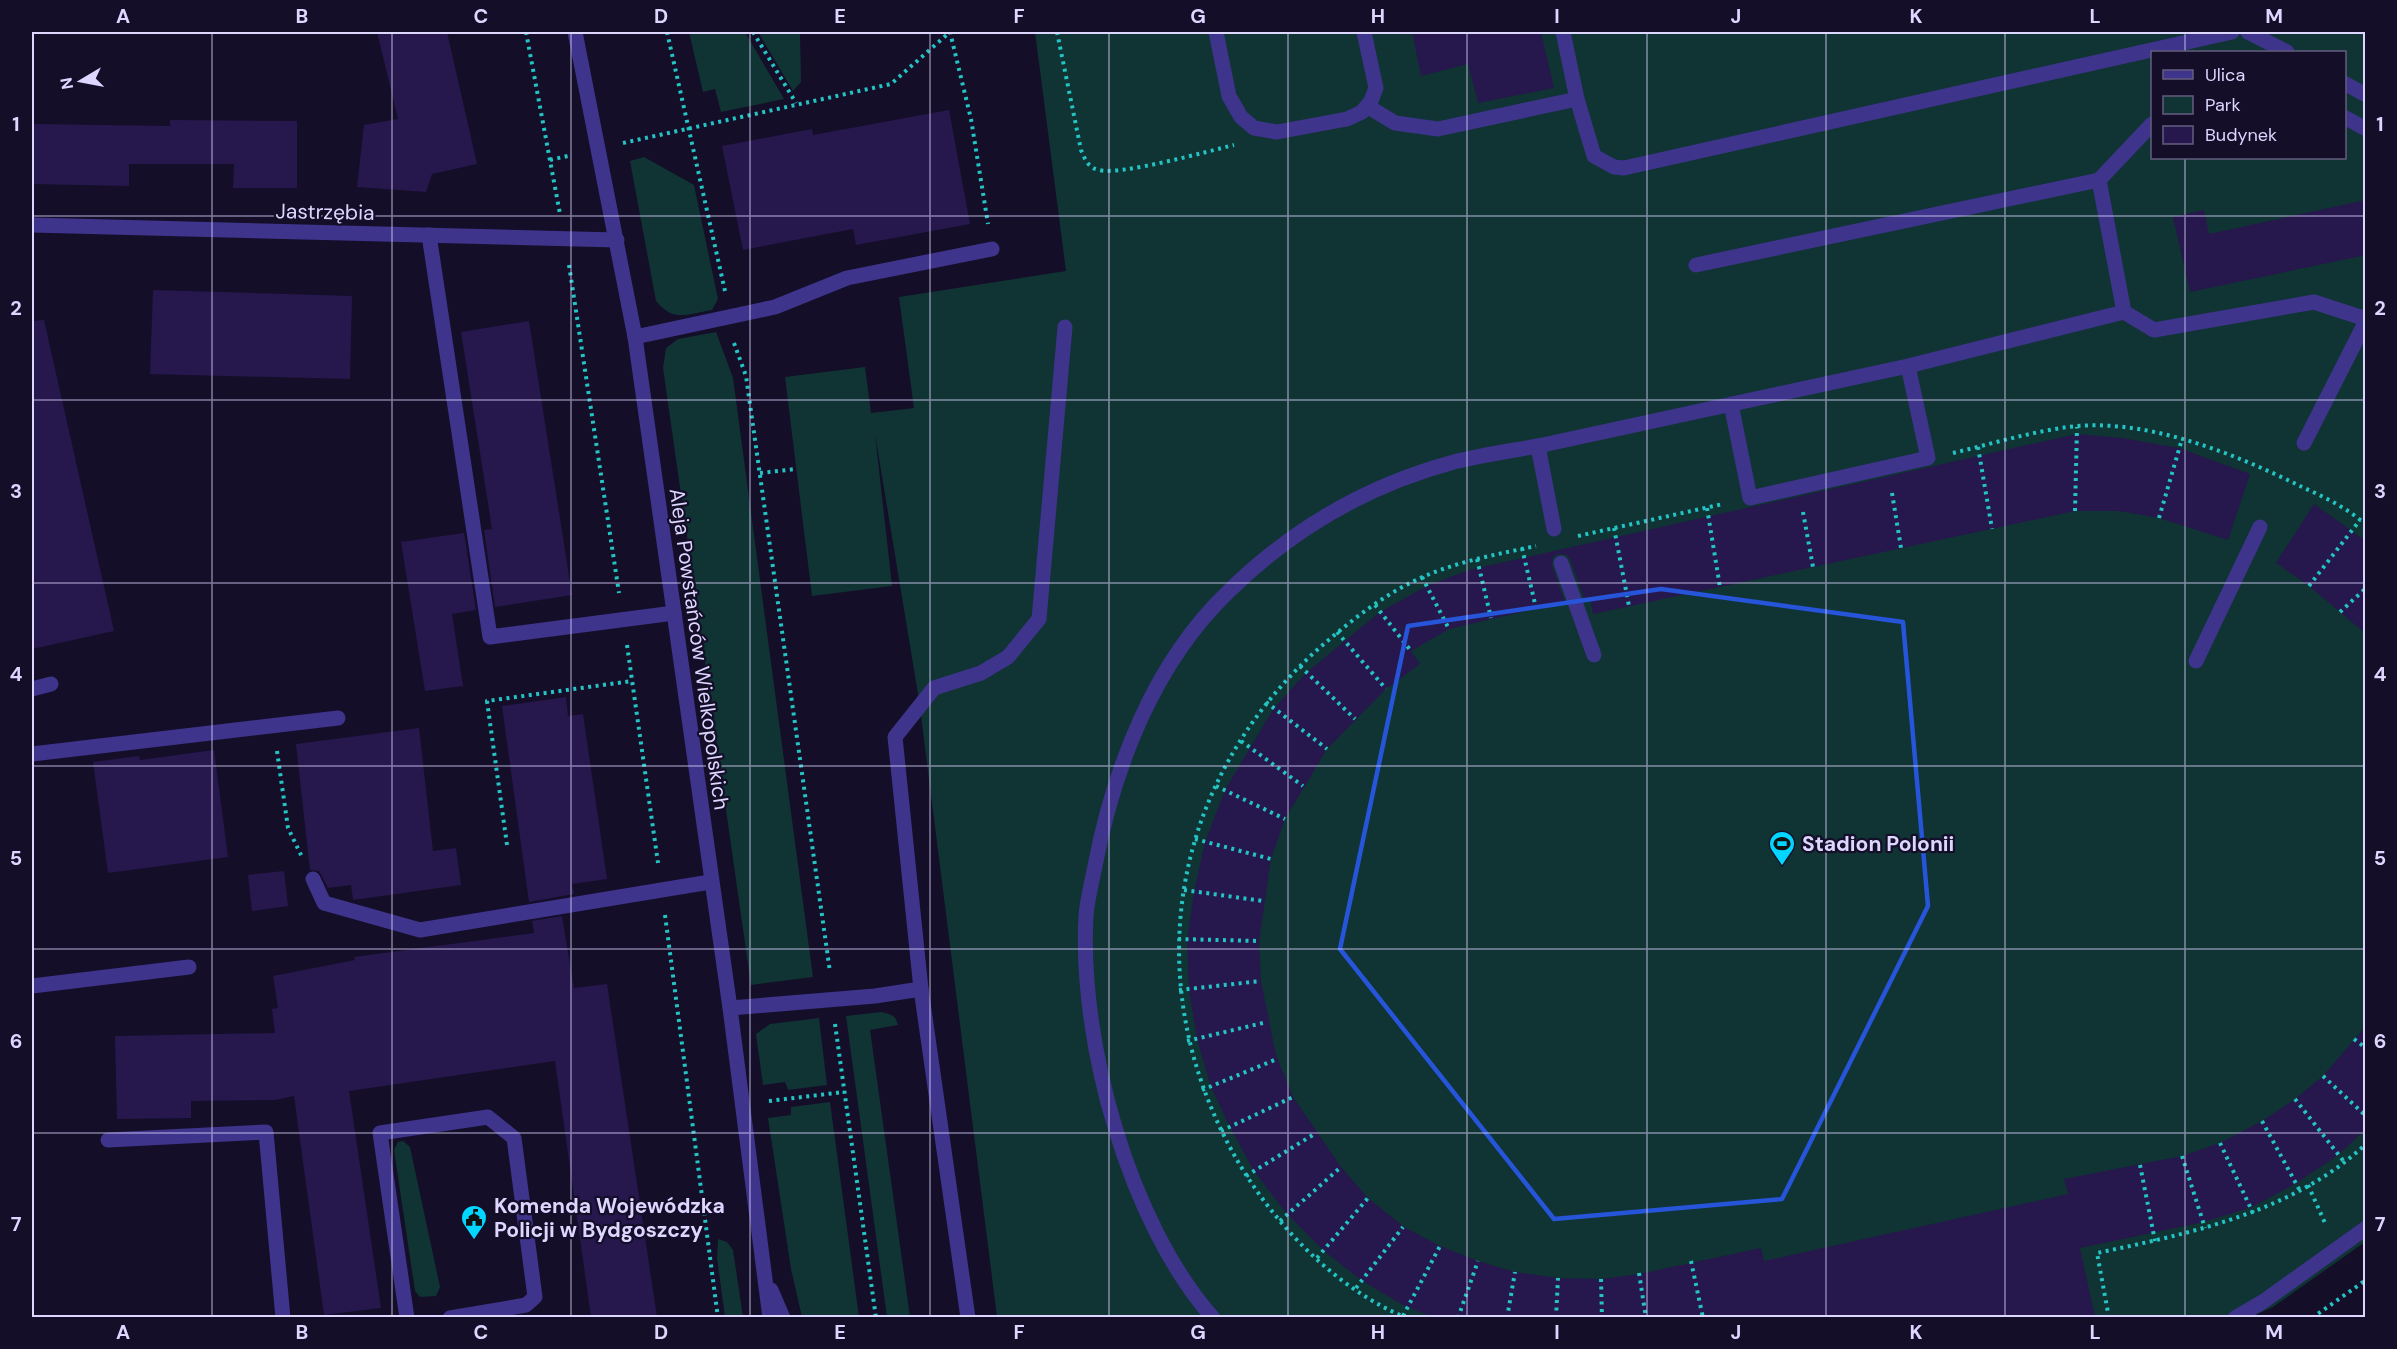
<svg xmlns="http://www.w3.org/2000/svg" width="2397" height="1349" font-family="'DM Sans',sans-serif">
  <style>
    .green { fill: #103334; fill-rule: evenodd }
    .building { fill: #26184c }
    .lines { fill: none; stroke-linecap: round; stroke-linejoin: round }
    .path { stroke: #24c4c5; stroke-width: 4; stroke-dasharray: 3 4.5; stroke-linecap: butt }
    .service { stroke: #3e348c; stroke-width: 15 }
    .minor { stroke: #3e348c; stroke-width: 15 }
    .tertiary { stroke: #3e348c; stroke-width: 15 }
    .marked { fill: none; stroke: #2755da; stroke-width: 4.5; stroke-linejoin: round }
    .grid { fill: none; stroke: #ddd6ff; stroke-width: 1.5; stroke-opacity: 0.55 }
    .labels { text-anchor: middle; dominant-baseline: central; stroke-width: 4.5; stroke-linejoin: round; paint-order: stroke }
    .street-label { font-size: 21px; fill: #ddd6ff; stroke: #140e29 }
    .poi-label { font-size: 21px; font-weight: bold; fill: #ddd6ff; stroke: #140e29; text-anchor: start }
    .neatline { fill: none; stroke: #ddd6ff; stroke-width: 2 }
    .grid-label { font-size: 20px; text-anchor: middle; font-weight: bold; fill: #ddd6ff }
  </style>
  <rect width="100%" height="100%" fill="#140e29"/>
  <g class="green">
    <path d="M689,32h56l39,67 -63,13 -6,-23 -12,3z"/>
    <path d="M758,32h42l1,50 -8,9z"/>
    <path d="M1035,32h1330v1210l-92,65 -22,10h-1254l-78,-617 -44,-266 17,152 -80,10 -27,-219 80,-10 6,46 43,-5 -15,-111 167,-26zM2152,52h192v106h-192z"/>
    <path d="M644,157l50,28 24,114 -6,11c-25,4 -38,13 -56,-9l-26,-140z"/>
    <path d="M716,332l17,46 80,599 -62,8 -88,-617 3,-20 12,-9z"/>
    <path d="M881,1012c9,2 15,3 17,13l-28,5 40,287h-23l-41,-301z"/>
    <path d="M819,1018l8,67 -39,5 -3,-8 -22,3 -7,-51 14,-10z"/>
    <path d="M830,1102l29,215h-57l-11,-48 -23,-151 23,-3v-8z"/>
    <path d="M403,1141l7,6 30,140 -4,9 -16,1 -5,-6 -21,-141 4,-8z"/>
    <path d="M718,1239l9,3 6,8 10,67h-18l-8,-59z"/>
  </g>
  <g class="building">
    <path d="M377,32h70l30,132 -45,10 -6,18 -69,-5 7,-62 34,-6z"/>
    <path d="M1412,32h129l13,56 -76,15 -10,-39 -47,12z"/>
    <path d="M949,110l21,114 -114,21 -3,-16 -110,21 -21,-104 90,-17 1,6z"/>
    <path d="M170,120l127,1v67h-64l1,-24h-105v22l-97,-2v-60l138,2z"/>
    <path d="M2366,200v55l-176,37 -17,-75 31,-7 5,24z"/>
    <path d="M153,290l199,6 -2,83 -200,-5z"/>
    <path d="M44,320l70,311 -82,18v-328z"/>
    <path d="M529,321l43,274 -77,12 -11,-77 8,-1 -31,-197z"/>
    <path d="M2077,434l45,4 57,10 71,26 -22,66 -69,-22 -40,-7h-44l-482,103 -3,-17 -6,1 -14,-39 -3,-4 -9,-1 -5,3 -1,9 13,36 -116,27 -38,22 9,13 -34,25 -59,60 -42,70 -14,40 -12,82 2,40 15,74 17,42 48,70 27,31 36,29 36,19 38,15 37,11 43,6 43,1 38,-5 122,-26 3,13 304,-67 -4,-15 118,-23 38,-13 42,-22 33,-22 28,-23 43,-50v103l-29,27 -42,28 -43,23 -48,15 -124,26 15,69h-662l-30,-12 -42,-25 -37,-29 -37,-37 -33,-43 -24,-44 -19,-40 -14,-48 -8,-50 -2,-49 7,-48 11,-50 20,-52 49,-82 32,-35 74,-61 47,-26 42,-16z"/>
    <path d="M2314,504l52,37v93l-57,-48 -33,-23z"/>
    <path d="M464,533l12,77 -24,4 11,72 -38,5 -24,-149z"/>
    <path d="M566,697l2,19 15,-2 24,165 -35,5 2,10 -45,8 -27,-196z"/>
    <path d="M419,728l14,123 23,-3 5,37 -108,15 -2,-15 -23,3 -9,-17 -9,-1 -14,-126z"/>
    <path d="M214,750l14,107 -120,16 -15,-111 46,-6 1,4z"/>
    <path d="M284,871l4,35 -36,5 -4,-36z"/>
    <path d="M562,916l12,72 33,-4 50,333h-66l-36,-256 -206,30 32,217 -57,7 -30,-219 -19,4 -84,1v17l-74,1 -2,-83 160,-3 -3,-24 6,-1 -5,-32 82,-16 -1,-3 180,-24 -2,-12z"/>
  </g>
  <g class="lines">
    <g class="path">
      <path d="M526,32l34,182"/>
      <path d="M667,32l58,259"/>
      <path d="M753,32l43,71"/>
      <path d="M1057,32l24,118c4,9 7,18 18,20 20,6 110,-19 135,-25"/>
      <path d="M623,143l268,-59 59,-52 21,87 17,105"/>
      <path d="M550,160l22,-5"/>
      <path d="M569,265l50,328"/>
      <path d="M734,343l12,33 84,596"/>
      <path d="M1978,447l14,82"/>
      <path d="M1953,453c38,-9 77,-21 115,-26 76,-10 165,26 232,59 22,10 48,22 66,39"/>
      <path d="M760,473l36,-4"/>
      <path d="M1892,493l9,55"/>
      <path d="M1707,508l13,79"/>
      <path d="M2075,511l2,-84"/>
      <path d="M1803,512l10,55"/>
      <path d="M2159,518l23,-79"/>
      <path d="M1614,528l15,78"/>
      <path d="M1578,536l145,-32"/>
      <path d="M1522,548l14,60"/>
      <path d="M1477,559l14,59"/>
      <path d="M1422,577l27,52"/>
      <path d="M2309,586l51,-66"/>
      <path d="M1375,605l36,46"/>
      <path d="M2340,612l26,-24"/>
      <path d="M1337,632l49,57"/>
      <path d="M627,645l31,218"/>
      <path d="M1300,666l55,53"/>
      <path d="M1266,702l61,47"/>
      <path d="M1241,741l62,45"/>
      <path d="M277,751l11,77 14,29"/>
      <path d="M1216,786l69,33"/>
      <path d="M1195,839l76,20"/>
      <path d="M507,845l-20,-144 145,-20"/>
      <path d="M1184,890l79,11"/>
      <path d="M665,915l53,403"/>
      <path d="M1178,939l81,2"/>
      <path d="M1179,990l82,-9"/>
      <path d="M835,1024l41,294"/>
      <path d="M2354,1039l12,9"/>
      <path d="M1187,1041l80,-19"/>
      <path d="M2323,1076l43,40"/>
      <path d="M1202,1090l75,-31"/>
      <path d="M2295,1099l50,64"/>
      <path d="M769,1101l75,-9"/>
      <path d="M2262,1121l37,68"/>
      <path d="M1221,1131l72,-34"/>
      <path d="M2220,1143l33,70"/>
      <path d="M2182,1156l23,72"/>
      <path d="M2140,1165l15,76"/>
      <path d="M1246,1176l70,-43"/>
      <path d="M2308,1185l17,38"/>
      <path d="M1280,1221l61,-54"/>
      <path d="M1317,1258l51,-60"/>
      <path d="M1691,1261l12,57"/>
      <path d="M1639,1273l7,45"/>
      <path d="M1601,1279l1,39"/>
      <path d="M1356,1288l47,-61"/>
      <path d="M1403,1316l37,-70"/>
      <path d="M1407,1318c-74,-30 -138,-99 -175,-167 -94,-172 -61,-369 85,-501 32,-28 68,-57 108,-74 35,-15 73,-22 111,-30"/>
      <path d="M1458,1318l20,-57"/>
      <path d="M1507,1318l8,-46"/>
      <path d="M1556,1318l2,-40"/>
      <path d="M2109,1318l-12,-65c95,-20 196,-41 269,-109"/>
      <path d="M2312,1318l54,-38"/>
    </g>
    <g class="service">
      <path d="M1216,32l13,64 12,21 13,11 23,4 70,-13 15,-7 9,-11 5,-13 -12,-56"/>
      <path d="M2248,32l39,20"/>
      <path d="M2344,83l22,12"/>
      <path d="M1577,99l17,57 20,11 10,1 608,-136"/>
      <path d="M1367,106l28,17 43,6 139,-30 -14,-67"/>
      <path d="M2344,117l22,12"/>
      <path d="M2099,180l25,132 30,18 160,-28 52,17"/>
      <path d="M429,235l61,402 184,-24"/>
      <path d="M1696,265l403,-85 53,-56"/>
      <path d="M635,337l140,-30 72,-29 145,-29"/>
      <path d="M1908,366l216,-54"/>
      <path d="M2304,443l62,-122"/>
      <path d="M1538,446l370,-80 20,92 -178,40 -19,-94"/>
      <path d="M1561,563l33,92"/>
      <path d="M2196,661l64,-134"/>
      <path d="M32,689l19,-5"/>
      <path d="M313,879l11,24 96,27 290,-48"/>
      <path d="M32,986l157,-19"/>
      <path d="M730,1008l145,-12 46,-7"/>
      <path d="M108,1140l158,-8 17,186"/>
      <path d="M407,1318l-27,-185 108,-16 26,21 21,159 -9,8 -76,13"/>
      <path d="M968,1318l-47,-329 -26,-252 39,-49 47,-15 27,-16 31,-38 26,-292"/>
      <path d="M1213,1318c-84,-95 -134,-276 -127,-402 1,-16 6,-34 9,-50 19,-99 59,-203 133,-274 63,-62 140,-107 226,-130 27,-7 56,-11 84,-16l16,83"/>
      <path d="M2235,1318l29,-17 102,-73"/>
    </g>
    <g class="minor">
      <path d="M32,225l585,15"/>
      <path d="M32,754l306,-36"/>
    </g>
    <g class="tertiary">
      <path d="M575,32l60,305 95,671 40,310"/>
      <path d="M771,1290l12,28"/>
    </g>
  </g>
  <path class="marked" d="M1661,589l242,33 25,284 -146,293 -228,20 -214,-270 68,-323z"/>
  <path class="grid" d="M212,32v1286M392,32v1286M571,32v1286M750,32v1286M930,32v1286M1109,32v1286M1288,32v1286M1467,32v1286M1647,32v1286M1826,32v1286M2005,32v1286M2185,32v20M2185,158v1160M32,216h2334M32,400h2334M32,583h2334M32,766h2334M32,949h2334M32,1133h2334"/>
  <defs>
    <symbol id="stadium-pin" viewBox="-11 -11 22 30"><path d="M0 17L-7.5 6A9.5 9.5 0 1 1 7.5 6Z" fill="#02d5ff" stroke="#140e29"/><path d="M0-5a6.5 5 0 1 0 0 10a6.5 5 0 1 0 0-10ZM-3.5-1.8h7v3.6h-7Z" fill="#111"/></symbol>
    <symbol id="civic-pin" viewBox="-11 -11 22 30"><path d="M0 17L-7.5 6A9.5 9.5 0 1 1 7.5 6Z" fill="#02d5ff" stroke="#140e29"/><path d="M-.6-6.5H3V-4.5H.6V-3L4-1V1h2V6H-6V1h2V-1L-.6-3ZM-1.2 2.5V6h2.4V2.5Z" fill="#111"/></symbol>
  </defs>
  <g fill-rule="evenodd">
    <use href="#stadium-pin" x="1767" y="829" width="30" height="40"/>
    <use href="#civic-pin" x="459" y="1203" width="30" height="40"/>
  </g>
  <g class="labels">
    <g class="street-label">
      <text transform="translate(325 212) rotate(1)">Jastrzębia</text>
      <text transform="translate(699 649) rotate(82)">Aleja Powstańców Wielkopolskich</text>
    </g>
    <g class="poi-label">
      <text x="1802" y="844">Stadion Polonii</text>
      <text x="494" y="1206">Komenda Wojewódzka<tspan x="494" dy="24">Policji w Bydgoszczy</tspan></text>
    </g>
  </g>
  <rect width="2397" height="1349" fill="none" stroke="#140e29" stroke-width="66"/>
  <rect x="2151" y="51" width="195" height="108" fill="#140e29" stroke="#645e7f" stroke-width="1.5"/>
  <rect x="2163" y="70" width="30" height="9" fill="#3e348c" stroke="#645e7f" stroke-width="1.5"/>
  <text x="2205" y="81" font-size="18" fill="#ddd6ff">Ulica</text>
  <rect x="2163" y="96" width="30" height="18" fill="#103334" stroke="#645e7f" stroke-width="1.5"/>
  <text x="2205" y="111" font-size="18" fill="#ddd6ff">Park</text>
  <rect x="2163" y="126" width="30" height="18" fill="#26184c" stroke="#645e7f" stroke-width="1.5"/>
  <text x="2205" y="141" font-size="18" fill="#ddd6ff">Budynek</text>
  <g transform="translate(81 81) rotate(260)" stroke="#140e29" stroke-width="4.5" paint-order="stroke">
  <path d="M0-4.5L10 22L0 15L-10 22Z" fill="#ddd6ff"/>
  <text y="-9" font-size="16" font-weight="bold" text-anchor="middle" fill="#ddd6ff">N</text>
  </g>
  <rect x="33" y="33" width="2331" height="1283" class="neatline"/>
  <g class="grid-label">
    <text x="123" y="23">A</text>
    <text x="302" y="23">B</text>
    <text x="481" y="23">C</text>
    <text x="661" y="23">D</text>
    <text x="840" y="23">E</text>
    <text x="1019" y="23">F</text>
    <text x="1198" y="23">G</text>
    <text x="1378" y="23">H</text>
    <text x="1557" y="23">I</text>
    <text x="1736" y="23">J</text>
    <text x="1916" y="23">K</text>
    <text x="2095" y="23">L</text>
    <text x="2274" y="23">M</text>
    <text x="16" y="131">1</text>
    <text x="2380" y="131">1</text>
    <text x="16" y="315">2</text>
    <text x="2380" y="315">2</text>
    <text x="16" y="498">3</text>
    <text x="2380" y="498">3</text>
    <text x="16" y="681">4</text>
    <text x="2380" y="681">4</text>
    <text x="16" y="865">5</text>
    <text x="2380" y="865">5</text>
    <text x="16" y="1048">6</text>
    <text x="2380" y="1048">6</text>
    <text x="16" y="1231">7</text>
    <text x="2380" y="1231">7</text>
    <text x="123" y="1339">A</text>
    <text x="302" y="1339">B</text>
    <text x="481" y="1339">C</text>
    <text x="661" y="1339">D</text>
    <text x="840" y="1339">E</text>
    <text x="1019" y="1339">F</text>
    <text x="1198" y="1339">G</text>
    <text x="1378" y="1339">H</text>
    <text x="1557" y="1339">I</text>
    <text x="1736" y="1339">J</text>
    <text x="1916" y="1339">K</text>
    <text x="2095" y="1339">L</text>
    <text x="2274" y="1339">M</text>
  </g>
</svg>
